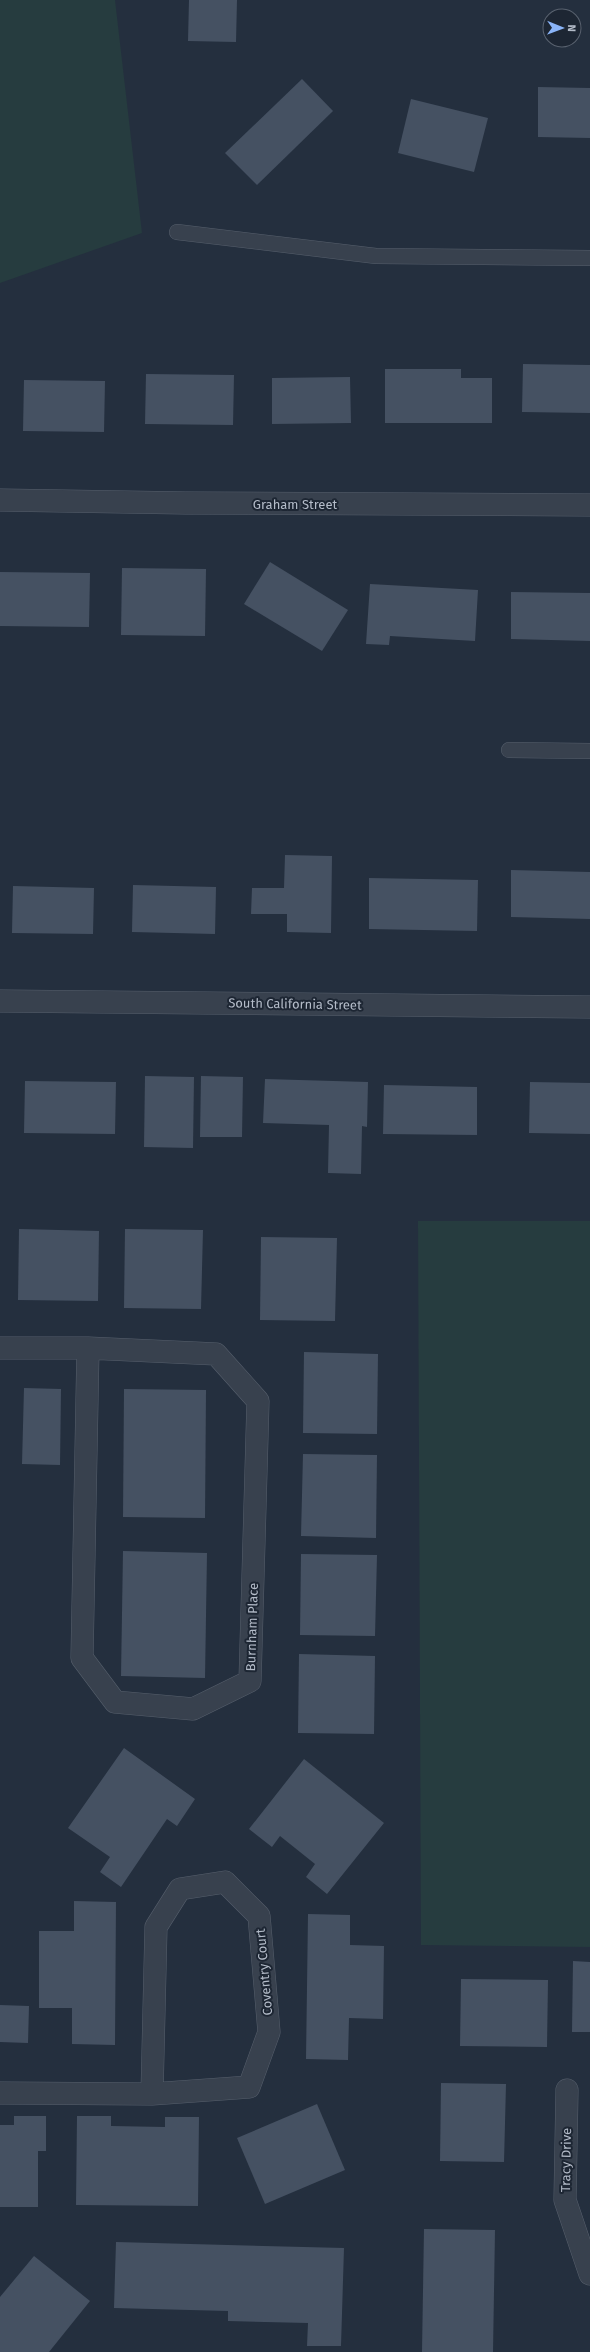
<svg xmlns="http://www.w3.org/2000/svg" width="590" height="2352" font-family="'Fira Sans',sans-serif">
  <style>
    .green { fill: #263c3f }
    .building { fill: #455162 }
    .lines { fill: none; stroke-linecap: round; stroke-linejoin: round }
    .lane-casing { stroke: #565f6c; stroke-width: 16 }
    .street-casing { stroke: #565f6c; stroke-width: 23 }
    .lane { stroke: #38414e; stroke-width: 15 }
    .street { stroke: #38414e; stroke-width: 22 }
    .labels { text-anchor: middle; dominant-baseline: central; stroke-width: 4; stroke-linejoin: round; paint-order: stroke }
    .street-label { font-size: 13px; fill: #b4bcc9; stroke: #1d2633 }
  </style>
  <rect width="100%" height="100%" fill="#242f3e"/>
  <g class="green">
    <path d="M0,0h115l27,233 -142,50z"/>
    <path d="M418,1221h172v726l-169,-2z"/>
  </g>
  <g class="building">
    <path d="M189,0h48l-1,42 -48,-1z"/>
    <path d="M302,79l31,32 -76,74 -32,-32z"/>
    <path d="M538,87l52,1v50l-52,-1z"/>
    <path d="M411,99l77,19 -14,54 -76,-19z"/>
    <path d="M523,364l67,1v48l-68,-1z"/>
    <path d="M385,369h76v9h31v45h-107z"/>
    <path d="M146,374l88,1 -1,50 -88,-1z"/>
    <path d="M350,377l1,46 -79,1v-46z"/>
    <path d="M24,380l81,1 -1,51 -81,-1z"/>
    <path d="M270,562l78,48 -26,41 -78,-47z"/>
    <path d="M122,568l84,1 -1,67 -84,-1z"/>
    <path d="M0,572l90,1 -1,54 -89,-1z"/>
    <path d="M370,584l108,6 -3,51 -85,-5 -1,9 -23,-1z"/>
    <path d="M511,592l79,1v48l-79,-2z"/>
    <path d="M285,855l47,1 -1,77 -44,-1v-18h-36l1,-26h32z"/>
    <path d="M511,870l79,2v47l-79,-2z"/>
    <path d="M369,878l109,2 -1,51 -108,-2z"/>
    <path d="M133,885l83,2 -1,47 -83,-2z"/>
    <path d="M13,886l81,2 -1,46 -81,-1z"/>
    <path d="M145,1076l49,1 -1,71 -49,-1z"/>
    <path d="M201,1076l42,1 -1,60h-42z"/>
    <path d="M265,1079l103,3 -1,45 -5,-1 -1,48 -33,-1 1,-48 -66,-2z"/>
    <path d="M25,1081l91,1 -1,52 -91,-1z"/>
    <path d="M530,1082l60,1v51l-61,-1z"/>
    <path d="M384,1085l93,2v48l-94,-1z"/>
    <path d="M19,1229l80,2 -1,70 -80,-1z"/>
    <path d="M125,1229l78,1 -2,79 -77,-1z"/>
    <path d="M261,1237l76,1 -2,83 -75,-1z"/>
    <path d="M304,1352l74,2 -1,80 -74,-1z"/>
    <path d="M24,1388l37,1 -1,76 -38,-1z"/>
    <path d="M124,1389l82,1 -1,128 -82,-1z"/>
    <path d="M303,1454l74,1 -1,83 -75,-2z"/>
    <path d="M123,1551l84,2 -2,125 -84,-2z"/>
    <path d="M301,1554l76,1 -2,81 -75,-1z"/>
    <path d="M299,1654l76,2 -1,78 -76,-1z"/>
    <path d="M124,1748l71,51 -18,27 -10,-7 -46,68 -21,-15 10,-15 -42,-29z"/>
    <path d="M304,1759l80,64 -57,71 -21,-17 9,-13 -35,-28 -8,11 -23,-18z"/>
    <path d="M74,1901l42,1 -1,143 -43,-1v-36h-33v-77h35z"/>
    <path d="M308,1914l42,1v30l34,1 -1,73 -34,-1 -1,42 -42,-1z"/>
    <path d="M573,1961l17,1v70h-18z"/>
    <path d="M461,1979l87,1 -1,67 -87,-1z"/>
    <path d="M0,2005l29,1 -1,37 -28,-1z"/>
    <path d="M441,2083l65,1 -2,78 -64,-1z"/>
    <path d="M317,2104l28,66 -80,34 -28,-66z"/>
    <path d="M14,2116h32v35h-8v56h-38v-82h14z"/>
    <path d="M77,2116h34v10l54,1v-10h34l-1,89 -122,-1z"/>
    <path d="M424,2229l71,1 -2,122h-71z"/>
    <path d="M116,2242l228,6 -3,98h-34l1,-23 -80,-2v-10l-114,-3z"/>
    <path d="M34,2256l56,45 -41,51h-49v-55z"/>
  </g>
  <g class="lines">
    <defs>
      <g id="lane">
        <path d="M177,232l199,24 214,2"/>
        <path d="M509,750l81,1"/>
      </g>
      <g id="street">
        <path d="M0,500l186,3 404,2"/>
        <path d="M0,1001l590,6"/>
        <path d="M0,1348h88l128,6 42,47 -8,280 -57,28 -78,-7 -33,-44 6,-310"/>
        <path d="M567,2090l-2,110 25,74"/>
        <path d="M0,2093l152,1 97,-7 20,-55 -10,-116 -34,-34 -45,7 -24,38 -4,167"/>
      </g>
    </defs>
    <use href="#lane" class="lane-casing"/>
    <use href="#street" class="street-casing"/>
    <use href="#lane" class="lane"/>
    <use href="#street" class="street"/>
  </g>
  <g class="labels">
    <g class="street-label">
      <text x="295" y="504">Graham Street</text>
      <text transform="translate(295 1004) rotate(1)">South California Street</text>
      <text transform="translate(252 1627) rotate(-88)">Burnham Place</text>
      <text transform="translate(264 1972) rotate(-95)">Coventry Court</text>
      <text transform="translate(566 2160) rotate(-89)">Tracy Drive</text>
    </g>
  </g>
  <g transform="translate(562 28) rotate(91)"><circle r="19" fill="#1d2633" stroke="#59626f"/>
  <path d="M0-3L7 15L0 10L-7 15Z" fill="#8ab4f8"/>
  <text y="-6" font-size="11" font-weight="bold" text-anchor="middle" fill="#b4bcc9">N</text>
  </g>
</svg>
